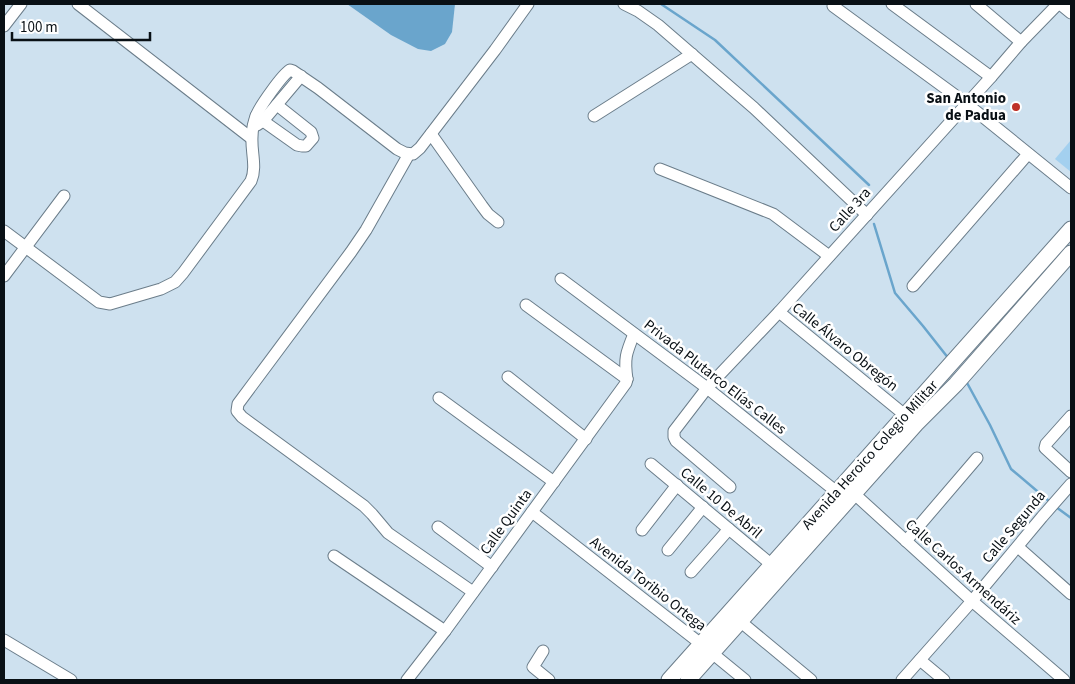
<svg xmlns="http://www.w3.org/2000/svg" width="1075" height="684" font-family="'Source Sans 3',sans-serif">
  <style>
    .green { fill: #a3d0ef }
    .water { fill: #6aa5cc }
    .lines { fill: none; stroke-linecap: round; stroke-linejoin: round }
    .stream { stroke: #6aa5cc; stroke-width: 2.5 }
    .minor-casing { stroke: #6b7d8a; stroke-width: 13 }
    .major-casing { stroke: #6b7d8a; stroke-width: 17 }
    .minor { stroke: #fff; stroke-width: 11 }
    .major { stroke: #fff; stroke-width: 15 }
    .poi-dot { fill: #bf3128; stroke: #fff; stroke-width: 2 }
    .labels { text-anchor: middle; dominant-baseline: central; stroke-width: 5; stroke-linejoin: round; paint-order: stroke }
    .poi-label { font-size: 15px; font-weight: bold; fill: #091015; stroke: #fff; text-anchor: end }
    .street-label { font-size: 15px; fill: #091015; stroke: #fff }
  </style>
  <rect width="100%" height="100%" fill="#cee1ef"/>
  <path class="green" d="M1071,140v32l-16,-13z"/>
  <path class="water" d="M347,4h108l-3,28 -7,12 -14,7 -13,-2 -27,-14z"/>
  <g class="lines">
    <g class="stream">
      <path d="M661,4l54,36 154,145"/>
      <path d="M874,224l21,69 28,33 26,33"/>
      <path d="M966,381l24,44 21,44 39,33"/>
      <path d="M1056,507l15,11"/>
    </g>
    <defs>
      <g id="minor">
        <path d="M78,4l173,134"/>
        <path d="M624,4l14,7 20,14 96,83 113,107"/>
        <path d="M892,4l99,73"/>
        <path d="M976,4l45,38"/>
        <path d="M1060,4l11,9"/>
        <path d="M833,6l134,98 104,84"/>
        <path d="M4,26l17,-22"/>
        <path d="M256,116l41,29 5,1h4l7,-8 -2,-6 -34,-27"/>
        <path d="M594,116l98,-62"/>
        <path d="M257,125l6,-4 38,-45"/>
        <path d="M431,134l51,72 6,8 10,8"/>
        <path d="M409,154l-43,76 -15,22 -113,152 -1,7 5,6 122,89 8,8 16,19 85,59"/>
        <path d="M660,169l113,45 56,42"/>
        <path d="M4,231l95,71 11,2 51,-15 14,-7 8,-9 68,-92c6,-14 0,-29 1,-44 0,-6 2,-16 5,-23 4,-9 25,-39 33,-44l3,1 25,17 79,61 8,4 8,1 7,-6 75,-98 33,-46"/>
        <path d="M4,276l60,-80"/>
        <path d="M561,279l146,109 136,109"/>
        <path d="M913,286l115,-132"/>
        <path d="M526,305l101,74"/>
        <path d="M779,312l132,108"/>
        <path d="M508,377l78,62"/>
        <path d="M627,379c-3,-20 -1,-26 7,-45"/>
        <path d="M439,398l115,84"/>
        <path d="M1071,416l-25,28 -1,4 26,24"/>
        <path d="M651,464l121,101"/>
        <path d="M730,487l-54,-46 -2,-4v-6l33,-43 72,-76 212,-235 30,-35 37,-38"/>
        <path d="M849,489l123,112 92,79"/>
        <path d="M532,512l169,132 44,36"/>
        <path d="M438,527l54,40"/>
        <path d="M642,530l35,-45"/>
        <path d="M906,541l71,-83"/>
        <path d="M1018,547l53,47"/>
        <path d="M668,550l35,-43"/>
        <path d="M334,556l111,75"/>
        <path d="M691,572l38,-43"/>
        <path d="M741,622l70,58"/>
        <path d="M4,640l67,40"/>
        <path d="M543,651l-10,16 16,13"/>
        <path d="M920,660l24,20"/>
        <path d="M407,680l38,-49 181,-248 1,-4"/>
        <path d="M902,680l70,-79 70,-84 29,-33"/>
      </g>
      <g id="major">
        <path d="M669,680l402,-451"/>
        <path d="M688,680l228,-256 40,-40 115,-131"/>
      </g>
    </defs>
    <use href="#minor" class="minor-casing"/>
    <use href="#major" class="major-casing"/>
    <use href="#minor" class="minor"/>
    <use href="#major" class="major"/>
  </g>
  <circle class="poi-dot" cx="1016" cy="107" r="5"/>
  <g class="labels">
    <g class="poi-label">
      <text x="1006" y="98">San Antonio<tspan x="1006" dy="17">de Padua</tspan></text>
    </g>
    <g class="street-label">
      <text transform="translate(850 210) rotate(-48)">Calle 3ra</text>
      <text transform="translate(845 347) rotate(39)">Calle Álvaro Obregón</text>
      <text transform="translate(715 377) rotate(38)">Privada Plutarco Elías Calles</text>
      <text transform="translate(870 455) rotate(-48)">Avenida Heroico Colegio Militar</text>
      <text transform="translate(721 503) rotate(40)">Calle 10 De Abril</text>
      <text transform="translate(506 522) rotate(-54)">Calle Quinta</text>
      <text transform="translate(1014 527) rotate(-50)">Calle Segunda</text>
      <text transform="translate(963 572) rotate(42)">Calle Carlos Armendáriz</text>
      <text transform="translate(648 584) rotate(38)">Avenida Toribio Ortega</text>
    </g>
  </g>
  <rect width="1075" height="684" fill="none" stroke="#091015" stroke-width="10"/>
  <path d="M12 32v8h138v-8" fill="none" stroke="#091015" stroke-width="2.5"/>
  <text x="20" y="32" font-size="15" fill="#091015" stroke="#ffffff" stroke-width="4" paint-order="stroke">100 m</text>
</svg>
